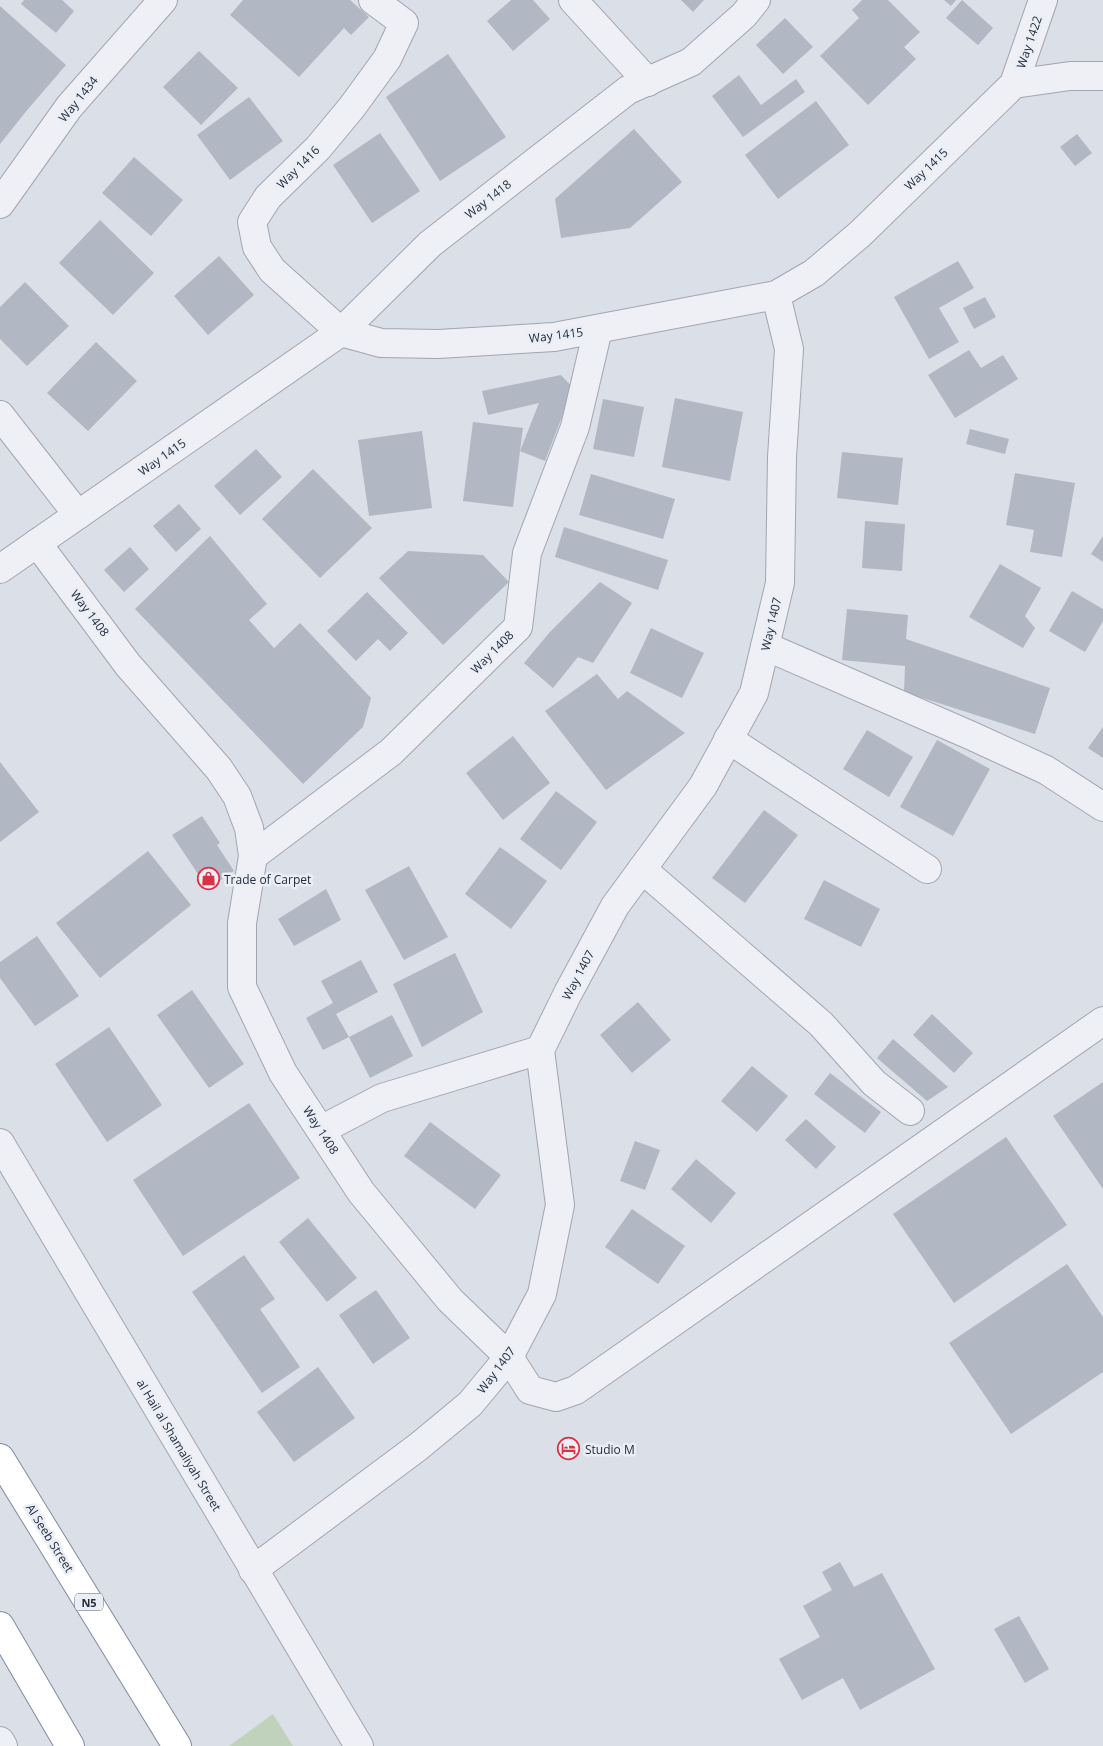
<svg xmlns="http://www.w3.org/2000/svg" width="1103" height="1746" font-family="'Open Sans',sans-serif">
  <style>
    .green { fill: #c0d2bb }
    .building { fill: #b1b8c4 }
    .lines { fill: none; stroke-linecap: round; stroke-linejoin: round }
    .minor-casing { stroke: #a0a6b1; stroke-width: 30 }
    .highway-casing { stroke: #818c9f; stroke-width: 30 }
    .minor { stroke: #eef0f5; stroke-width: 28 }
    .highway { stroke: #fff; stroke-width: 28 }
    .labels { text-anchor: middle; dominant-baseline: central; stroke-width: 5; stroke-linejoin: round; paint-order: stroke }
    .shield { fill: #eaeef5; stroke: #5f6675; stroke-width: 1 }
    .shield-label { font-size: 11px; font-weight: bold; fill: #242c3e }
    .street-label { font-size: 12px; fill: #242c3e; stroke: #eaeef5 }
    .poi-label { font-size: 12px; fill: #242c3e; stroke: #eaeef5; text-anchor: start }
  </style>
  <rect width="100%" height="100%" fill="#dbdfe7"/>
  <path class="green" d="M273,1714l20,32h-64z"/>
  <g class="building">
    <path d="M24,0h38l12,11 -18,22 -35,-29z"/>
    <path d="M243,0h107l19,17 -18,18 -7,-7 -45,49 -69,-62z"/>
    <path d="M511,0h22l17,19 -37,32 -26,-30z"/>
    <path d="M681,0h23l-11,12z"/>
    <path d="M862,0h26l32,32 -16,15 12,12 -48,46 -48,-49 39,-38 -7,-8z"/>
    <path d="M944,0h12l-5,6z"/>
    <path d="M962,0l31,28 -15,17 -32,-27z"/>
    <path d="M0,6l66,59 -38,44 -28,35z"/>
    <path d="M785,18l28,29 -30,27 -27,-29z"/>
    <path d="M199,51l39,37 -37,37 -38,-38z"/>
    <path d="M448,54l58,83 -66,44 -54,-84z"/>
    <path d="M739,75l22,30 35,-26 9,13 -62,45 -31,-41z"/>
    <path d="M249,97l34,44 -53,39 -33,-45z"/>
    <path d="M816,101l33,44 -71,54 -33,-44z"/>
    <path d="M634,129l48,53 -52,46 -69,10 -6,-39z"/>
    <path d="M380,133l40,58 -48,32 -39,-58z"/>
    <path d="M1077,134l15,19 -17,13 -15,-19z"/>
    <path d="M134,157l49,43 -32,36 -49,-43z"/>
    <path d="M100,220l54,53 -41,42 -54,-52z"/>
    <path d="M219,256l35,39 -46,40 -34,-39z"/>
    <path d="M958,261l16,27 -35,20 20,34 -30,17 -35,-62z"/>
    <path d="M25,282l44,44 -42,40 -27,-27v-32z"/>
    <path d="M985,297l11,20 -22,12 -11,-21z"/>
    <path d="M96,342l41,39 -49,50 -41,-38z"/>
    <path d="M969,350l12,18 22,-13 15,24 -63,39 -27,-43z"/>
    <path d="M561,375l12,13 -28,73 -25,-10 -7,56 -50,-6 10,-79 50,6 -3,23 19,-48 -51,12 -6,-24z"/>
    <path d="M675,398l68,14 -13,69 -68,-14z"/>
    <path d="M603,399l41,8 -10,50 -41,-8z"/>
    <path d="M970,429l39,10 -4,15 -39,-10z"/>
    <path d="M422,431l10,77 -63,8 -11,-76z"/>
    <path d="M256,449l26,28 -42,38 -26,-29z"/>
    <path d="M842,452l61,6 -5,47 -61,-7z"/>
    <path d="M313,469l59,59 -52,50 -58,-59z"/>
    <path d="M1015,473l60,10 -13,74 -32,-5 4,-22 -28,-5z"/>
    <path d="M591,474l84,25 -12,40 -84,-24z"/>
    <path d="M179,504l22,25 -25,23 -23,-26z"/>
    <path d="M865,521l40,3 -3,47 -40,-3z"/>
    <path d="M564,527l104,33 -10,30 -103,-33z"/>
    <path d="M210,536l57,68 -18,16 25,28 26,-25 71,75 -8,29 -60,57 -168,-175z"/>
    <path d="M1103,536v26l-12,-8z"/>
    <path d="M130,547l19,22 -25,23 -20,-22z"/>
    <path d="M408,551l75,4 26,27 -66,63 -64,-67z"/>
    <path d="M1000,564l41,24 -16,28 10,12 -12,20 -54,-31z"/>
    <path d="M600,582l32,21 -39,60 -15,-6 -25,31 -29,-25 25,-30z"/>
    <path d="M1072,591l31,18v12l-18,31 -36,-21z"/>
    <path d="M367,592l41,41 -18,18 -12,-12 -22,22 -29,-30z"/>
    <path d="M847,609l61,6 -2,24 144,49 -15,46 -131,-42 1,-26 -63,-6z"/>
    <path d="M651,628l53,25 -22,45 -52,-25z"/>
    <path d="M597,674l21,25 9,-8 58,42 -79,57 -61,-79z"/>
    <path d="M1103,727v31l-15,-10z"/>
    <path d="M867,730l46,27 -24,40 -46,-28z"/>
    <path d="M513,736l37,47 -47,37 -37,-47z"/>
    <path d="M937,740l53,29 -37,67 -53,-29z"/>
    <path d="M0,762l39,50 -39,30z"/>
    <path d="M556,791l41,31 -36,48 -41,-31z"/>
    <path d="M764,810l34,25 -53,68 -33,-25z"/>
    <path d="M202,816l18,27 -3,2 17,26 -26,18 -36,-54z"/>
    <path d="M500,847l47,34 -36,48 -46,-35z"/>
    <path d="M148,851l43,54 -91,73 -44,-55z"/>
    <path d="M409,866l39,71 -44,23 -39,-70z"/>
    <path d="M824,880l56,29 -19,38 -57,-28z"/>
    <path d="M326,889l15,31 -47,26 -16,-27z"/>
    <path d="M37,936l42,60 -44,30 -35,-48v-16z"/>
    <path d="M455,953l28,59 -61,35 -29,-63z"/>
    <path d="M361,960l17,32 -42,22 13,23 -26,13 -17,-32 27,-15 -12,-22z"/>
    <path d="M192,990l52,74 -35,24 -52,-73z"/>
    <path d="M638,1002l33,38 -39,33 -32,-38z"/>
    <path d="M932,1014l41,39 -19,20 -41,-38z"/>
    <path d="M392,1015l21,41 -43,22 -21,-41z"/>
    <path d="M109,1027l53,78 -55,37 -52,-78z"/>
    <path d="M893,1039l55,48 -21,14 -50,-43z"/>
    <path d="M752,1066l36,30 -31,36 -36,-31z"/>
    <path d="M830,1073l51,39 -16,21 -51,-39z"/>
    <path d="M1103,1082v107l-50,-73z"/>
    <path d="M249,1103l51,75 -117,78 -50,-76z"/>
    <path d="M806,1119l30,28 -20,22 -31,-29z"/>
    <path d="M430,1122l71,53 -26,34 -71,-53z"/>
    <path d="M1006,1137l61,88 -113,78 -61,-89z"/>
    <path d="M635,1141l25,9 -15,40 -25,-9z"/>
    <path d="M696,1159l40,34 -25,30 -40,-34z"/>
    <path d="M632,1209l53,37 -27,38 -53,-37z"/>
    <path d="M308,1218l49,60 -30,24 -48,-60z"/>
    <path d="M244,1255l31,44 -15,10 40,58 -38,26 -70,-101z"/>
    <path d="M1067,1264l36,53v55l-92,62 -62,-91z"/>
    <path d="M376,1290l34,48 -37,26 -34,-49z"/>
    <path d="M318,1367l37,51 -61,44 -37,-50z"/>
    <path d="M840,1562l14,25 28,-14 53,96 -75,41 -17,-32 -41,22 -23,-41 41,-22 -17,-31 29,-16 -10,-18z"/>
    <path d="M1019,1616l30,53 -24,14 -31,-54z"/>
  </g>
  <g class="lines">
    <defs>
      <g id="minor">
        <path d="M373,0l31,23 -17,36 -35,48 -34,41 -50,49 -16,25 5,25 15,23 69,62 40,11 57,1 116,-7 222,-42 38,-22 46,-39 154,-150 56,-8h33"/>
        <path d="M573,0l75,82"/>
        <path d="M1014,84l29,-84"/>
        <path d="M0,204l69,-97 94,-107"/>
        <path d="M0,415l78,100"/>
        <path d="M37,543l91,122 91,104 18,27 12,32 4,28 -11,67v64l41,86 78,119 89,108 59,57 21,33 26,7 20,-7 527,-369"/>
        <path d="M0,569l341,-237 89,-88 198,-154 63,-28 53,-47 12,-15"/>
        <path d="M765,646l207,90 74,34 57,37"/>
        <path d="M728,739l199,130"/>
        <path d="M253,856l138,-104 127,-125 9,-74 48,-126 23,-98"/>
        <path d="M642,869l179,155 53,59 36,28"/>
        <path d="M321,1130l61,-32 158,-48"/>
        <path d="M0,1143l359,603"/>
        <path d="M253,1570l165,-123 52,-43 39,-47 33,-63 18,-89 -20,-155 28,-57 47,-87 88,-120 51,-93 26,-110 2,-126 7,-108 -13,-54"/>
        <path d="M0,1741l3,5"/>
      </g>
      <g id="highway">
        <path d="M0,1458l177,288"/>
        <path d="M0,1626l70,120"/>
      </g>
    </defs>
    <use href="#minor" class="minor-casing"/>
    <use href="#highway" class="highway-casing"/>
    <use href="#minor" class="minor"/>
    <use href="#highway" class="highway"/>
  </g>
  <defs>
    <symbol id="shop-ring" viewBox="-11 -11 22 22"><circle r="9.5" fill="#eaeef5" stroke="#da3245" stroke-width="1.5"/><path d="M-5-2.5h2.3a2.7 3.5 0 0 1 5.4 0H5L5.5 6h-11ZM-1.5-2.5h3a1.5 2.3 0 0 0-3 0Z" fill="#da3245"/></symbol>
    <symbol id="hotel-ring" viewBox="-11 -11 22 22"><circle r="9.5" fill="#eaeef5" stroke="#da3245" stroke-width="1.5"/><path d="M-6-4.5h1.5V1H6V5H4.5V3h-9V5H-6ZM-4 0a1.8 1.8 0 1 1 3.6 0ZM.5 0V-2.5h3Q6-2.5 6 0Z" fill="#da3245"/></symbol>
  </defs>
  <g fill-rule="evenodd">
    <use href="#shop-ring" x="196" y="866" width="25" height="25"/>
    <use href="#hotel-ring" x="556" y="1436" width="25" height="25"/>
  </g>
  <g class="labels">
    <rect class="shield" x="75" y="1593.5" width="28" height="17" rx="4"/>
    <g class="shield-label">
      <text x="89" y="1602">N5</text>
    </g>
    <g class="street-label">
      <text transform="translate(1029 42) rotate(-71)">Way 1422</text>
      <text transform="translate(78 99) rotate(-51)">Way 1434</text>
      <text transform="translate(298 167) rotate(-45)">Way 1416</text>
      <text transform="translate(926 169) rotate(-44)">Way 1415</text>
      <text transform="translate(488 199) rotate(-38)">Way 1418</text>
      <text transform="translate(556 335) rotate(-7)">Way 1415</text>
      <text transform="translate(162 457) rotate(-35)">Way 1415</text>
      <text transform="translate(90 613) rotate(53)">Way 1408</text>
      <text transform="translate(771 624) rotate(-77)">Way 1407</text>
      <text transform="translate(492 652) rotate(-45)">Way 1408</text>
      <text transform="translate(578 975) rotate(-62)">Way 1407</text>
      <text transform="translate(321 1130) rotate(57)">Way 1408</text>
      <text transform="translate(496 1370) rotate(-53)">Way 1407</text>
      <text transform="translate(179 1445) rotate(59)">al Hail al Shamaliyah Street</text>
      <text transform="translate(50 1538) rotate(58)">Al Seeb Street</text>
    </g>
    <g class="poi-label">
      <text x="224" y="879">Trade of Carpet</text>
      <text x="585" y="1449">Studio M</text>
    </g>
  </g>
</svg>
